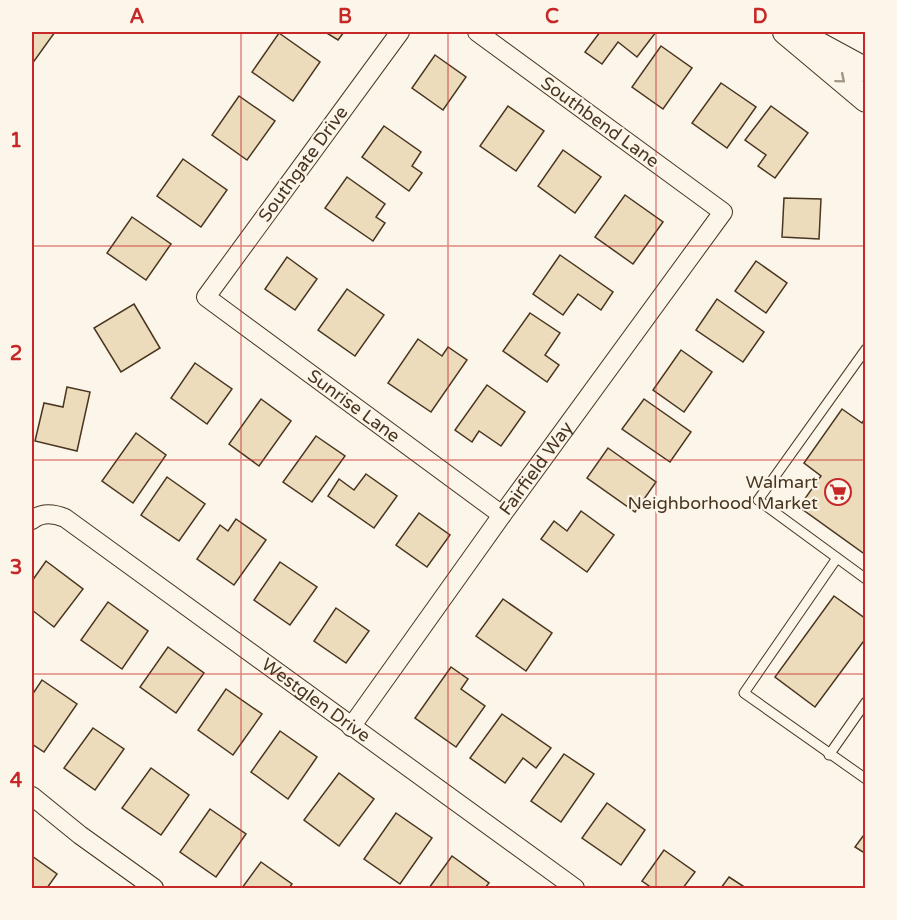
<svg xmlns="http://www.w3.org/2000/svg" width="897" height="920" font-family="'Varela Round',sans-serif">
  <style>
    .building { fill: #ecdcbc; stroke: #4a3520; stroke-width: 1.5 }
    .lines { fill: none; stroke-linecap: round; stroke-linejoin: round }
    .service-casing { stroke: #4a3520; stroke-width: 11 }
    .minor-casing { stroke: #4a3520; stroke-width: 20 }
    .secondary-casing { stroke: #4a3520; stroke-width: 26 }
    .service { stroke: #fbf6e9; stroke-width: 9 }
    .minor { stroke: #fbf6e9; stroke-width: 18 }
    .secondary { stroke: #fbf6e9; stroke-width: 24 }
    .oneway { stroke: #a29684 }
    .grid { fill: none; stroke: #c62828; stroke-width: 1.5; stroke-opacity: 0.55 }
    .labels { text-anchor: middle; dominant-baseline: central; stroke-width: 4.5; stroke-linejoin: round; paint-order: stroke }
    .street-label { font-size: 18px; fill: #4a3520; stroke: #fbf6e9 }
    .poi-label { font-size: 18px; fill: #4a3520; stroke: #fbf6e9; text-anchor: end }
    .neatline { fill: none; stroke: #c62828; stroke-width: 2 }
    .grid-label { font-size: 20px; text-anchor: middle; font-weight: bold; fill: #c62828 }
  </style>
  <rect width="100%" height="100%" fill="#fbf6e9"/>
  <g class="building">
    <path d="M32,32h23l-23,32z"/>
    <path d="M325,32h19l-6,8z"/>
    <path d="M600,32h56l-19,25 -19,-15 -16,22 -17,-12z"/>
    <path d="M279,33l41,29 -27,39 -41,-29z"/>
    <path d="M661,46l31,22 -29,41 -31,-22z"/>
    <path d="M435,55l31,22 -23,33 -31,-22z"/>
    <path d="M721,83l35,24 -29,41 -35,-25z"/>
    <path d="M239,96l36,25 -28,39 -35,-25z"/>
    <path d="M508,106l36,25 -28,40 -36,-25z"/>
    <path d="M771,106l37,27 -33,45 -17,-12 8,-11 -21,-15z"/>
    <path d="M384,126l37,26 -9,14 10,7 -13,18 -47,-34z"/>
    <path d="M563,150l38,27 -26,36 -37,-27z"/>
    <path d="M183,159l44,31 -26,37 -44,-31z"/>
    <path d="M347,177l38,27 -9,13 9,6 -12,18 -48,-33z"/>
    <path d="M625,195l38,27 -30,42 -38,-27z"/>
    <path d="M784,198l37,1 -2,40 -37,-2z"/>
    <path d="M132,217l39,27 -25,36 -39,-27z"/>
    <path d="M560,255l53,37 -12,18 -23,-16 -15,21 -30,-21z"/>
    <path d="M287,257l30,22 -22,31 -30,-21z"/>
    <path d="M756,261l31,22 -21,30 -31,-22z"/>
    <path d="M347,289l37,26 -29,41 -37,-26z"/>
    <path d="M717,299l47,33 -21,30 -47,-32z"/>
    <path d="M134,304l26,44 -39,24 -27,-44z"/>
    <path d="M530,313l30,20 -15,22 14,10 -12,17 -44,-31z"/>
    <path d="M418,339l24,17 6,-9 19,13 -36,52 -43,-29z"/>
    <path d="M681,350l31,22 -28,40 -31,-22z"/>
    <path d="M195,363l37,26 -25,35 -36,-26z"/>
    <path d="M487,385l38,27 -24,34 -22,-15 -7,11 -17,-12z"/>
    <path d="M67,387l23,5 -13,59 -42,-10 9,-38 19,4z"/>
    <path d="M261,399l30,22 -32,45 -30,-22z"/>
    <path d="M644,399l47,33 -21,30 -48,-33z"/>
    <path d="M842,409l20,14 4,-6v138l-67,-48 22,-31 -17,-13z"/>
    <path d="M136,433l30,22 -33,48 -31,-22z"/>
    <path d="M316,436l29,20 -33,46 -29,-20z"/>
    <path d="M608,448l48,34 -21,30 -48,-34z"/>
    <path d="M366,474l31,22 -23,32 -46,-32 11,-17 15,11z"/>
    <path d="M167,477l38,27 -26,37 -38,-26z"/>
    <path d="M581,511l33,24 -27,37 -46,-33 13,-18 13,10z"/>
    <path d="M419,513l31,22 -23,32 -31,-22z"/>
    <path d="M236,519l30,21 -32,45 -37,-26 23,-34 8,6z"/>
    <path d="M46,561l37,28 -29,38 -22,-17v-29z"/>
    <path d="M280,562l37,25 -27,38 -36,-25z"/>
    <path d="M834,596l32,23v19l-51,69 -40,-30z"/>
    <path d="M503,599l49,34 -26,38 -50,-35z"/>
    <path d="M108,602l40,29 -26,38 -41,-29z"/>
    <path d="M336,608l33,23 -23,32 -32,-22z"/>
    <path d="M168,647l36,26 -28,40 -36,-26z"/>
    <path d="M451,667l17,12 -7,10 24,17 -29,41 -41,-29z"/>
    <path d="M42,680l35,24 -33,48 -12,-8v-49z"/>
    <path d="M226,689l36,25 -29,41 -35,-25z"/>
    <path d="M502,714l49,34 -15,20 -13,-10 -18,25 -35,-25z"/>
    <path d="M93,728l31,21 -29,41 -31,-22z"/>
    <path d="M280,731l37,26 -29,42 -37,-27z"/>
    <path d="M564,754l30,20 -33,48 -30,-21z"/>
    <path d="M151,768l38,27 -28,40 -39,-27z"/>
    <path d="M339,773l35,26 -35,47 -35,-26z"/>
    <path d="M607,803l38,27 -24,35 -39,-27z"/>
    <path d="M210,809l36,25 -30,43 -36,-25z"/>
    <path d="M396,813l36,25 -32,46 -36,-25z"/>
    <path d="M866,832v22l-11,-7z"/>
    <path d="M664,850l31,22 -12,16h-31l-10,-7z"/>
    <path d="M32,856l25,18 -10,14h-15z"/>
    <path d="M452,856l37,27 -4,5h-56z"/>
    <path d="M261,862l31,22 -3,4h-47z"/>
    <path d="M729,877l17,11h-25z"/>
  </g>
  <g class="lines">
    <defs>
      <g id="service">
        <path d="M866,349l-108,151 108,79"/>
        <path d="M837,558l-93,135 122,86"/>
        <path d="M829,755l37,-53"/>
      </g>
      <g id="minor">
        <path id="s1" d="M400,32l-194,265 296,218"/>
        <path id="s2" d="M32,520c10,-8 21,-7 33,-2l510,370"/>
        <path id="s3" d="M351,727l151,-212 221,-303 -246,-180"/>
        <path d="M32,796l48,39 74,53"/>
      </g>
      <g id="secondary">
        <path d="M785,32l81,68"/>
        <path d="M807,38l59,32"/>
      </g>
    </defs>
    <use href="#service" class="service-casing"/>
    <use href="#minor" class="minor-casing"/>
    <use href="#secondary" class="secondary-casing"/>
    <use href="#service" class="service"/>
    <use href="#minor" class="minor"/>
    <use href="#secondary" class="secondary"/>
  </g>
  <defs><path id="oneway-chevron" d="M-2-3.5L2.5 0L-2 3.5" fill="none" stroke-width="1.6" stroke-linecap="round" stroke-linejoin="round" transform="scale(1.5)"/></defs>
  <use class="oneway" href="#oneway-chevron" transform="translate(841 79) rotate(40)"/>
  <path class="grid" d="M241,32v856M448,32v856M656,32v856M32,246h834M32,460h834M32,674h834"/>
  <defs>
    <symbol id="supermarket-ring" viewBox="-11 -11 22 22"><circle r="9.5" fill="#fbf6e9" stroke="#c62828" stroke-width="1.5"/><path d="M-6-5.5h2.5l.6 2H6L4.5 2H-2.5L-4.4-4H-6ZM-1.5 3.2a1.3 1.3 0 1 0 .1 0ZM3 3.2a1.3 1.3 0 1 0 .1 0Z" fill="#c62828"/></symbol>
  </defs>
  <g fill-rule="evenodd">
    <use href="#supermarket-ring" x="823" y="477" width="30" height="30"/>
  </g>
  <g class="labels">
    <g class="street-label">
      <text transform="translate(600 122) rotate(36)">Southbend Lane</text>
      <text transform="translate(303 164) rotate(-54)">Southgate Drive</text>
      <text stroke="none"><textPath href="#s1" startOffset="512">Sunrise Lane</textPath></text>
      <text stroke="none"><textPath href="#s3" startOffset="318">Fairfield Way</textPath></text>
      <text stroke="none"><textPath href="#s2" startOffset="345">Westglen Drive</textPath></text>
    </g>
    <g class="poi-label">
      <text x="818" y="482">Walmart<tspan x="818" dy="21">Neighborhood Market</tspan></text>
    </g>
  </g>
  <rect width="897" height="920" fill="none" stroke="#fbf6e9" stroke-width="66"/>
  <rect x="33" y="33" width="831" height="854" class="neatline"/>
  <g class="grid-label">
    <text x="137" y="23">A</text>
    <text x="345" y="23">B</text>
    <text x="552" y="23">C</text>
    <text x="760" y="23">D</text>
    <text x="16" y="147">1</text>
    <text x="16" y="360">2</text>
    <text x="16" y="574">3</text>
    <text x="16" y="787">4</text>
  </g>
</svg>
